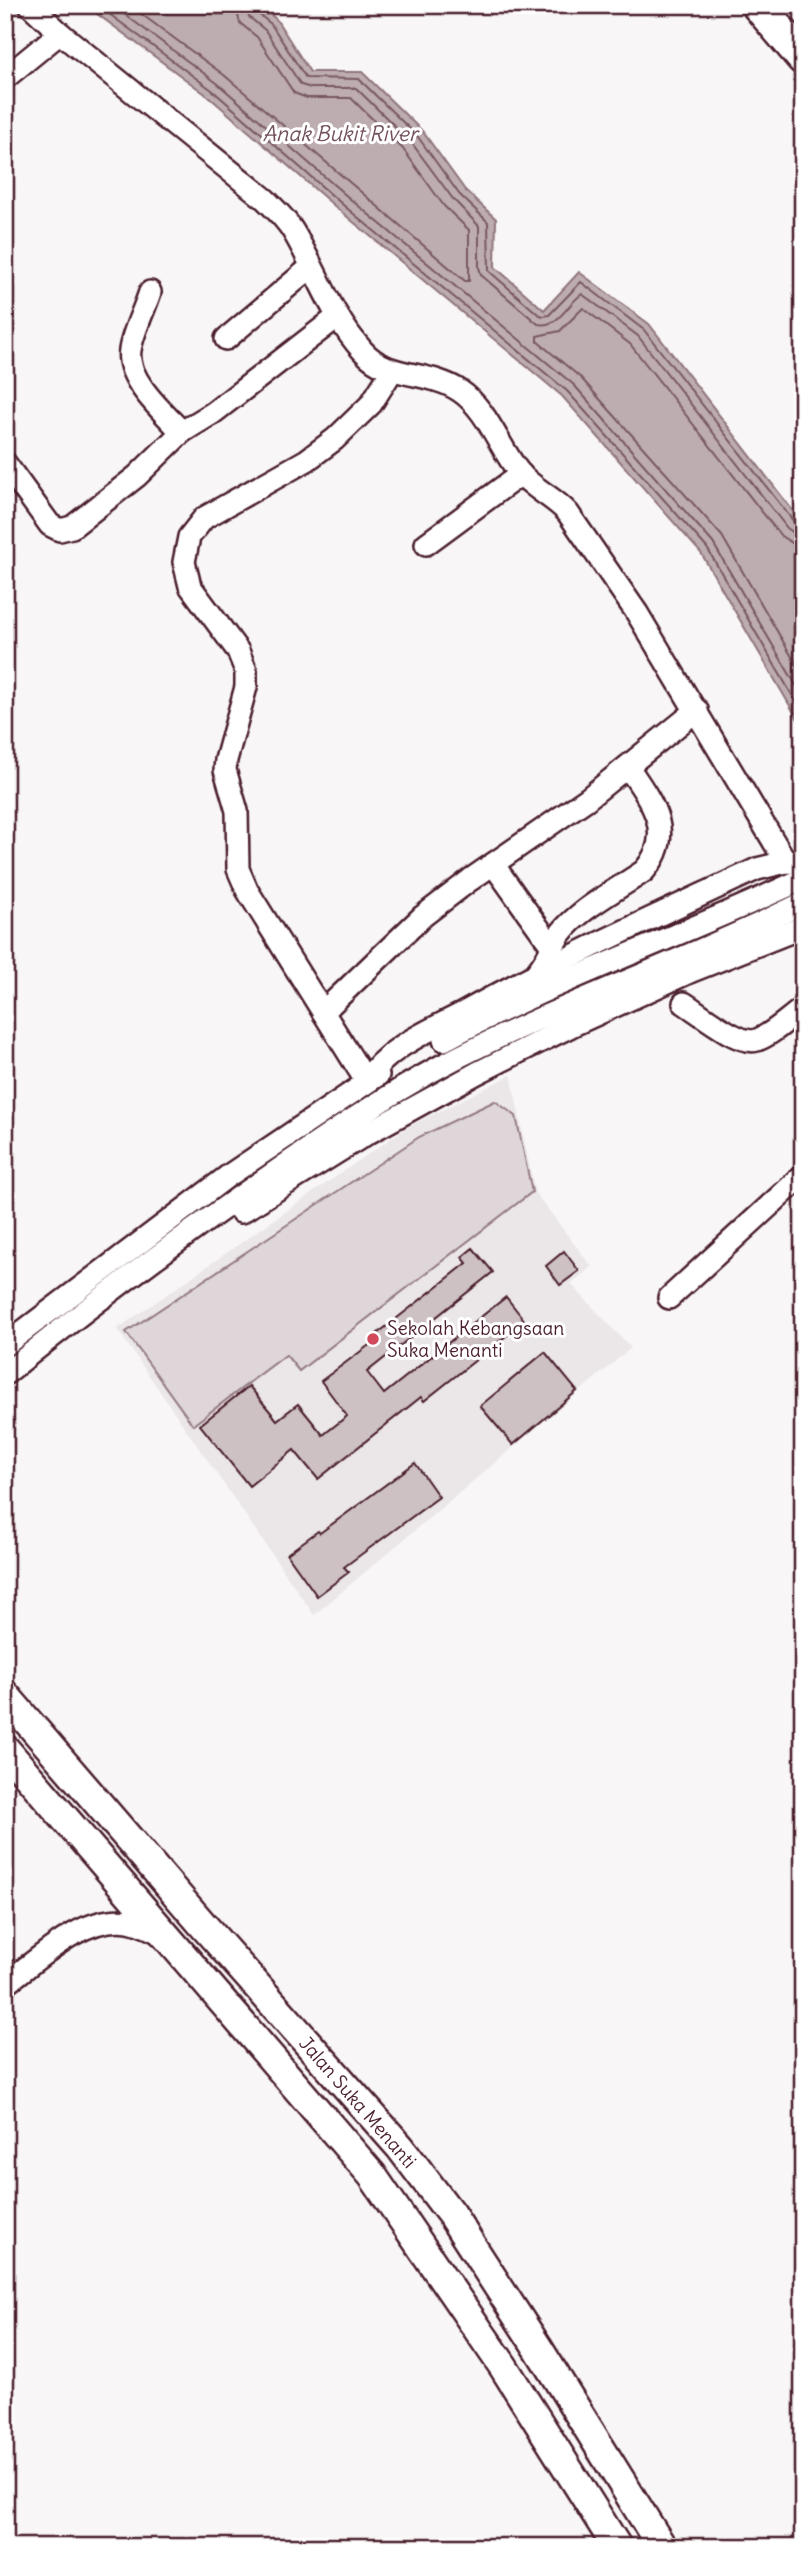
<svg xmlns="http://www.w3.org/2000/svg" width="808" height="2552" font-family="Delius,sans-serif">
  <style>
    .built { fill: #ebe6e8 }
    .green { fill: #ded6d9; stroke: #947a82; stroke-width: 2 }
    .water { fill: #bdadb0; stroke: #8f747b; stroke-width: 2 }
    .lines { fill: none; stroke-linecap: round; stroke-linejoin: round }
    .shore { stroke: #785860; stroke-width: 2 }
    .building { fill: #cdc1c4; stroke: #4a1f2b; stroke-width: 2 }
    .minor-casing { stroke: #4a1f2b; stroke-width: 26 }
    .major-casing { stroke: #4a1f2b; stroke-width: 33 }
    .highway-casing { stroke: #4a1f2b; stroke-width: 37 }
    .minor { stroke: #fff; stroke-width: 21 }
    .major { stroke: #fff; stroke-width: 28 }
    .highway { stroke: #fff; stroke-width: 32 }
    .poi-dot { fill: #d1495b; stroke: #fff; stroke-width: 2.5 }
    .labels { text-anchor: middle; dominant-baseline: central; stroke-width: 6; stroke-linejoin: round; paint-order: stroke }
    .poi-label { font-size: 19px; fill: #4a1f2b; stroke: #fff; text-anchor: start }
    .street-label { font-size: 19px; fill: #4a1f2b; stroke: #fff }
    .water-label { font-size: 21px; font-style: italic; fill: #72515a; stroke: #fff }
  </style>
  <rect width="100%" height="100%" fill="#f8f6f7"/>
  <filter id="ink" filterUnits="userSpaceOnUse"><feTurbulence type="fractalNoise" baseFrequency=".0143" numOctaves="2"/><feDisplacementMap in="SourceGraphic" scale="14" xChannelSelector="R" yChannelSelector="G"/><feConvolveMatrix kernelMatrix="1 2 1 2 8 2 1 2 1" color-interpolation-filters="sRGB"/></filter>
  <g filter="url(#ink)">
    <path class="built" d="M511,1075l24,118 57,74 -21,17 60,64 -317,267 -197,-286 289,-201z"/>
    <path class="green" d="M495,1101l21,15 16,76 -233,179 -13,-16 -93,70 -67,-93 293,-195z"/>
    <path class="water" d="M85,5h173l18,14 34,53h52l61,60 42,58 31,29 -1,48 49,43 35,-38 70,52 154,200v204l-102,-175 -139,-157 -223,-186 -131,-114z"/>
    <g class="lines">
      <g class="shore">
        <path d="M97,5l115,85 131,115 224,186 140,157 96,166"/>
        <path d="M112,5l105,78 132,115 225,187 139,158 90,154"/>
        <path d="M129,5l95,70 241,206h4v-51l-25,-24 -41,-57 -52,-51h-44l-13,-5 -37,-56 -17,-14 -5,-18"/>
        <path d="M246,5l3,12 16,13 36,55 10,3h45l55,54 42,57 26,27v41l2,8 57,49c21,4 29,-20 44,-30l56,42 149,192 7,5 9,1"/>
        <path d="M255,5l1,7 15,12 35,54 53,1 59,58 41,57 29,28 1,49 49,43 5,2 6,-1 32,-33 63,48 150,192 9,3"/>
        <path d="M803,545l-11,-2 -11,-7 -151,-192 -47,-36 -23,23 -23,5v5l44,37 141,158 81,140"/>
      </g>
    </g>
    <g class="building">
      <path d="M473,1248l20,24 -126,100 17,22 122,-97 19,24 -101,80 -3,-4 -103,82 -24,-29 -45,36 -49,-61 49,-39 28,34 21,-16 25,31 24,-19 -26,-35 55,-41 -3,-3 94,-74 -5,-6z"/>
      <path d="M564,1251l15,20 -19,14 -14,-19z"/>
      <path d="M545,1352l32,39 -64,54 -33,-39z"/>
      <path d="M415,1463l24,34 -95,70 5,5 -32,24 -30,-42 31,-23 2,2z"/>
    </g>
    <g class="lines">
      <defs>
        <g id="minor">
          <path d="M30,5l30,28 205,166c10,10 21,20 28,32 24,40 38,85 70,120 26,29 66,19 97,40 27,18 39,56 59,81 14,17 35,25 49,41l69,100 149,249"/>
          <path d="M5,78l55,-45"/>
          <path d="M150,292c-6,19 -17,39 -20,58 -5,29 34,63 52,82l31,-19 124,-96"/>
          <path d="M226,339l85,-72"/>
          <path d="M392,371l-21,33 -36,35 -28,21 -103,58 -15,19 -5,25 6,24 48,65 8,20v16l-20,73 -1,10 12,41 1,58 9,21 119,191c21,-34 65,-51 99,-69 95,-53 194,-97 292,-143l29,-7 17,1"/>
          <path d="M5,463l45,62 10,5 12,-3 65,-51 45,-44"/>
          <path d="M426,544l95,-70"/>
          <path d="M493,864l60,84"/>
          <path d="M537,972c10,-12 15,-25 23,-38 19,-25 58,-45 84,-63 33,-37 7,-70 -16,-104"/>
          <path d="M684,1003c16,10 55,43 73,37 16,-6 32,-22 46,-32"/>
          <path d="M323,1012l100,-96 47,-36 117,-81 110,-89"/>
          <path d="M444,1040c116,-62 240,-105 359,-161"/>
          <path d="M241,1212l127,-79 109,-60 94,-47 121,-55 111,-44"/>
          <path d="M669,1298l134,-123"/>
          <path d="M5,1345l223,-169 150,-101"/>
          <path d="M5,1374c87,-70 175,-136 267,-200 55,-38 110,-76 169,-108 117,-62 243,-104 362,-163"/>
          <path d="M5,1984c34,-25 79,-70 123,-63 12,2 25,9 36,14"/>
        </g>
        <g id="major">
          <path d="M5,1695l198,230 197,222 51,67 87,134 124,199"/>
          <path d="M5,1749l367,426 131,191 114,181"/>
        </g>
        <path id="highway" d="M758,5l45,53"/>
      </defs>
      <use href="#minor" class="minor-casing"/>
      <use href="#major" class="major-casing"/>
      <use href="#highway" class="highway-casing"/>
      <use href="#minor" class="minor"/>
      <use href="#major" class="major"/>
      <use href="#highway" class="highway"/>
    </g>
  </g>
  <circle class="poi-dot" cx="373" cy="1339" r="7"/>
  <g class="labels">
    <g class="poi-label">
      <text x="387" y="1328">Sekolah Kebangsaan<tspan x="387" dy="22">Suka Menanti</tspan></text>
    </g>
    <g class="street-label">
      <text transform="translate(358 2102) rotate(49)">Jalan Suka Menanti</text>
    </g>
    <g class="water-label">
      <text x="340" y="133">Anak Bukit River</text>
    </g>
  </g>
  <rect width="808" height="2552" fill="none" stroke="#fff" stroke-width="28"/>
  <rect x="14" y="14" width="780" height="2524" fill="none" stroke="#4a1f2b" stroke-width="2.5" filter="url(#ink)"/>
</svg>
